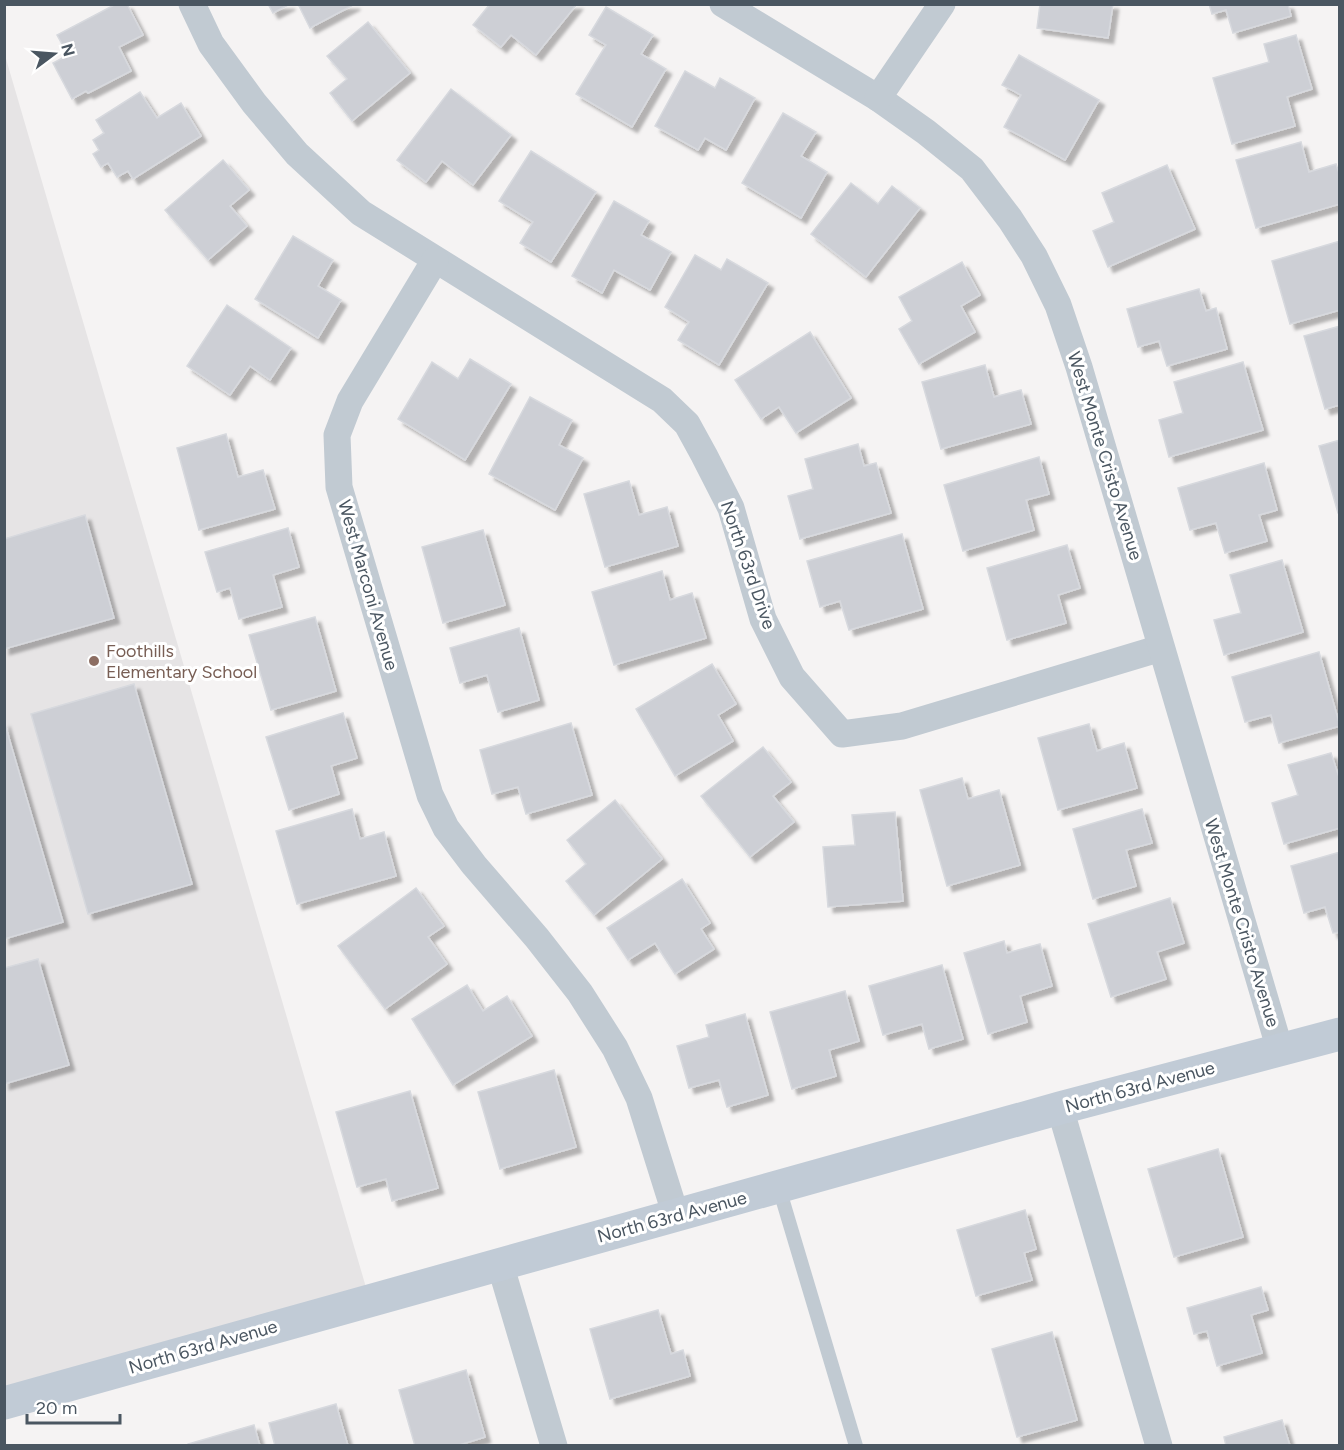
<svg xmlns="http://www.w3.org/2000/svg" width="1344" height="1450" font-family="Figtree,sans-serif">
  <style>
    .education { fill: #e6e4e5 }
    .building { fill: #cdcfd5; stroke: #d7d9de; stroke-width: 1.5; filter: url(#shadow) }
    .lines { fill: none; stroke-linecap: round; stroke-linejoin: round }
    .lane { stroke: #c1cad2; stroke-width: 14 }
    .street { stroke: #c1cad2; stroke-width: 27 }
    .secondary { stroke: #c1cbd6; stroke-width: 33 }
    .education-dot { fill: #8d6e63; stroke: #fff; stroke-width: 2 }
    .labels { text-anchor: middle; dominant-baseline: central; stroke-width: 6; stroke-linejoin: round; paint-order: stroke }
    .street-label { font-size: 18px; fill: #4a5661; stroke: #fff }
    .education-label { font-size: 18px; fill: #785e54; stroke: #fff; text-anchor: start }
  </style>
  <defs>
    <filter id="shadow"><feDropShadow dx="5.5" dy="5.5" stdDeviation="1.5" flood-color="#0004"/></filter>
  </defs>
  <rect width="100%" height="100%" fill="#f5f3f3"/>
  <path class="education" d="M4,52l366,1249 -366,102z"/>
  <g class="building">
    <path d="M116,4h11l16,31 -24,12 12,24 -43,22 -2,-2 -14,8 -19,-36 15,-8 -11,-20z"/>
    <path d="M268,4h22l-17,9z"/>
    <path d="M298,4h57l-45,24z"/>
    <path d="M490,4h87l-41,51 -25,-20 -10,12 -28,-22z"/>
    <path d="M1040,4h73l-5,34 -71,-10z"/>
    <path d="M1209,4h79l3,12 -58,17 -7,-23 -14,4z"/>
    <path d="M606,7l47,28 -12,19 25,15 -34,58 -56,-33 30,-49 -17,-10z"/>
    <path d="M368,22l42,51 -58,48 -22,-28 17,-14 -20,-23z"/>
    <path d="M1296,35l16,54 -25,8 8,29 -63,18 -19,-66 56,-16 -5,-18z"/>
    <path d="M1019,55l80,45 -34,60 -61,-33 17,-32 -19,-10z"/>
    <path d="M685,71l30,17 5,-10 35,20 -29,52 -21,-12 -7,12 -43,-24z"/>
    <path d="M451,89l60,46 -38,50 -31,-24 -16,21 -29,-22z"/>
    <path d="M140,92l17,26 24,-15 20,33 -68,43 -5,-8 -11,6 -9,-14 -7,4 -8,-13 6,-4 -6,-10 11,-7 -8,-13z"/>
    <path d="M783,113l33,19 -15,24 26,16 -26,46 -59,-35z"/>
    <path d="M1301,142l8,30 27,-8 4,12v28l-84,24 -20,-68z"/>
    <path d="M531,151l65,41 -45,70 -31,-19 13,-21 -34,-21z"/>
    <path d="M223,160l26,30 -19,16 17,20 -39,34 -43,-50z"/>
    <path d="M1167,165l28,64 -87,38 -15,-36 21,-9 -12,-29z"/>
    <path d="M851,183l27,21 14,-18 28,22 -54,69 -55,-43z"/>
    <path d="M614,201l35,20 -8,14 30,17 -21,38 -36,-20 -12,23 -30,-17z"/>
    <path d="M293,236l40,24 -15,26 23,14 -23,38 -63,-39z"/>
    <path d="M1340,241v69l-50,14 -18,-63z"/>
    <path d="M695,255l26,15 6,-11 41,24 -49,82 -41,-25 11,-18 -24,-15z"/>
    <path d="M962,262l18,33 -19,11 14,26 -56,32 -20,-35 13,-8 -13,-24z"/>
    <path d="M1199,289l7,22 10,-3 11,41 -60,17 -8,-25 -21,6 -11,-38z"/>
    <path d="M227,305l64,43 -21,32 -20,-14 -20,29 -43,-29z"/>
    <path d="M1340,326v79l-15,4 -21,-73z"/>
    <path d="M810,332l41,66 -55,35 -17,-26 -18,12 -26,-39z"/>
    <path d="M470,359l41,25 -46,76 -67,-41 34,-57 26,17z"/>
    <path d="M1243,362l20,68 -94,27 -10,-37 24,-7 -9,-31z"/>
    <path d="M985,365l9,32 27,-7 10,34 -90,25 -19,-67z"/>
    <path d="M530,397l42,23 -13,25 24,13 -28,52 -66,-36z"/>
    <path d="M226,434l12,43 25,-7 12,39 -76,21 -22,-82z"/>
    <path d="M1340,440v73h-2l-19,-67z"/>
    <path d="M858,444l6,22 12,-3 15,50 -91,26 -12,-43 25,-7 -8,-30z"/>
    <path d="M1039,457l10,37 -23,6 8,30 -71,21 -19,-66z"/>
    <path d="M1264,463l13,47 -18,5 8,26 -42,12 -9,-30 -26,7 -12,-42z"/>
    <path d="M629,481l10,34 28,-8 11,39 -73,21 -21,-73z"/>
    <path d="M85,515l29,103 -110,31v-110z"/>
    <path d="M288,528l11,39 -26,8 9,32 -43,12 -9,-31 -13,4 -12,-40z"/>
    <path d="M483,530l22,75 -62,18 -21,-76z"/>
    <path d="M902,534l21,75 -74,21 -9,-29 -20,6 -13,-46z"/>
    <path d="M1067,545l13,43 -22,7 8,28 -59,17 -20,-72z"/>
    <path d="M1282,560l21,72 -79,23 -10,-35 27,-7 -11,-38z"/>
    <path d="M662,571l8,29 22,-7 14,45 -92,27 -22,-73z"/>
    <path d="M315,617l21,74 -65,19 -22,-75z"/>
    <path d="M519,628l20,72 -41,12 -11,-37 -27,8 -10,-35z"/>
    <path d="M1319,652l21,74 -61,17 -8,-28 -26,7 -13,-45z"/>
    <path d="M712,664l24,40 -18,11 15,26 -58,35 -39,-67z"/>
    <path d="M134,684l58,200 -104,30 -57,-200z"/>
    <path d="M343,713l14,45 -26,8 8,28 -50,16 -23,-73z"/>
    <path d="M4,721l59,201 -59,17z"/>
    <path d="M571,723l21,72 -66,19 -8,-27 -26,7 -12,-44z"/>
    <path d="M1089,724l8,27 27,-8 13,45 -79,22 -20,-72z"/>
    <path d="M763,747l28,35 -18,14 21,26 -44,35 -49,-61z"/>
    <path d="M1331,753l9,27v48l-56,16 -12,-41 26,-8 -10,-30z"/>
    <path d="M962,778l6,21 31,-9 21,75 -73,21 -27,-96z"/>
    <path d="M615,800l47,59 -68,56 -28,-34 20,-17 -19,-24z"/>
    <path d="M352,809l8,30 24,-7 12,44 -99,28 -21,-73z"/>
    <path d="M1142,809l10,34 -26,7 10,36 -43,13 -20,-70z"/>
    <path d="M895,812l8,89 -75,6 -5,-60 32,-2 -3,-30z"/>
    <path d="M1340,852v80l-7,1 -8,-26 -21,6 -13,-47z"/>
    <path d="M682,879l28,44 -9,6 13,20 -39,25 -20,-31 -27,17 -21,-32z"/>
    <path d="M416,888l28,38 -16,11 19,27 -62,45 -47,-63z"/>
    <path d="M1170,898l14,45 -27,9 9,27 -55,18 -23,-73z"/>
    <path d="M1004,941l3,12 33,-9 12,42 -32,10 7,26 -39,12 -24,-81z"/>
    <path d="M38,959l31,106 -65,19v-116z"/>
    <path d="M942,965l21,74 -34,10 -7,-25 -39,11 -14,-49z"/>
    <path d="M467,985l16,26 24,-15 25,40 -79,49 -41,-66z"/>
    <path d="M845,991l14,50 -30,9 7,26 -44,13 -22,-77z"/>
    <path d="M745,1014l23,81 -41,12 -8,-27 -30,8 -12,-42 32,-9 -3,-12z"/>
    <path d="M554,1070l22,77 -76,22 -22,-77z"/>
    <path d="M410,1091l28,97 -46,13 -6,-22 -29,8 -21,-75z"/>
    <path d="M1218,1149l25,88 -69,20 -26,-88z"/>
    <path d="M1025,1210l11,39 -12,4 8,27 -56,16 -19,-66z"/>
    <path d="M1261,1287l7,23 -17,5 11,38 -45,13 -10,-35 -13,3 -7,-26z"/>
    <path d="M658,1310l13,44 12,-4 7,26 -80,23 -20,-70z"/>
    <path d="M1052,1332l25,88 -60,17 -25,-88z"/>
    <path d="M466,1370l19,67 -29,9h-41l-16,-56z"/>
    <path d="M336,1404l12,42h-73l-6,-23z"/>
    <path d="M1282,1420l8,26h-64l-2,-9z"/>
    <path d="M254,1425l6,21h-72v-2z"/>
  </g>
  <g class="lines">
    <path class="lane" d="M779,1188l77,258"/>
    <g class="street">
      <path d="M192,4l19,40 43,59 43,51 64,59 301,187 25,24 17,31 27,53 32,111 29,58 50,57 60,-8 259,-78"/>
      <path d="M723,4l155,94 48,34 46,37 38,50 24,37 24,49 21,62 201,683"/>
      <path d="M878,98l64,-94"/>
      <path d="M435,260l-85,141 -13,34 2,52 91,308 16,33 28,37 63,73 43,55 35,55 24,50 37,118"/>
      <path d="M1060,1108l99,338"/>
      <path d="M500,1264l54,182"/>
    </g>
    <path class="secondary" d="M4,1403l1056,-295 280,-74"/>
  </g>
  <circle class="education-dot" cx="94" cy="661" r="6"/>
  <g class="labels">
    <g class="street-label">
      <text transform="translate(1105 456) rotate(73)">West Monte Cristo Avenue</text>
      <text transform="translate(748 565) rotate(71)">North 63rd Drive</text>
      <text transform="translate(368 585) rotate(74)">West Marconi Avenue</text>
      <text transform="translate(1242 923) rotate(73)">West Monte Cristo Avenue</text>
      <text transform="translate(1140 1087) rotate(-15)">North 63rd Avenue</text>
      <text transform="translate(672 1217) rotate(-15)">North 63rd Avenue</text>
      <text transform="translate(203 1347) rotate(-16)">North 63rd Avenue</text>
    </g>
    <g class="education-label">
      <text x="106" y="651">Foothills<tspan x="106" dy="21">Elementary School</tspan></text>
    </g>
  </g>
  <rect width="1344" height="1450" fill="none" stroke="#4a5661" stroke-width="12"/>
  <g transform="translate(54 54) rotate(74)" stroke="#ffffff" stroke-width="4.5" paint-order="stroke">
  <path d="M0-4.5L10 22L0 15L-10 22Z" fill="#4a5661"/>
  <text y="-9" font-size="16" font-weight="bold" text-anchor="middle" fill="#4a5661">N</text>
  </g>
  <path d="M27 1414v9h93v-9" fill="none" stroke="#4a5661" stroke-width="3"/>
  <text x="36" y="1414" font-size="18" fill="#4a5661" stroke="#ffffff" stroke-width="4.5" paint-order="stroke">20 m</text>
</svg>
